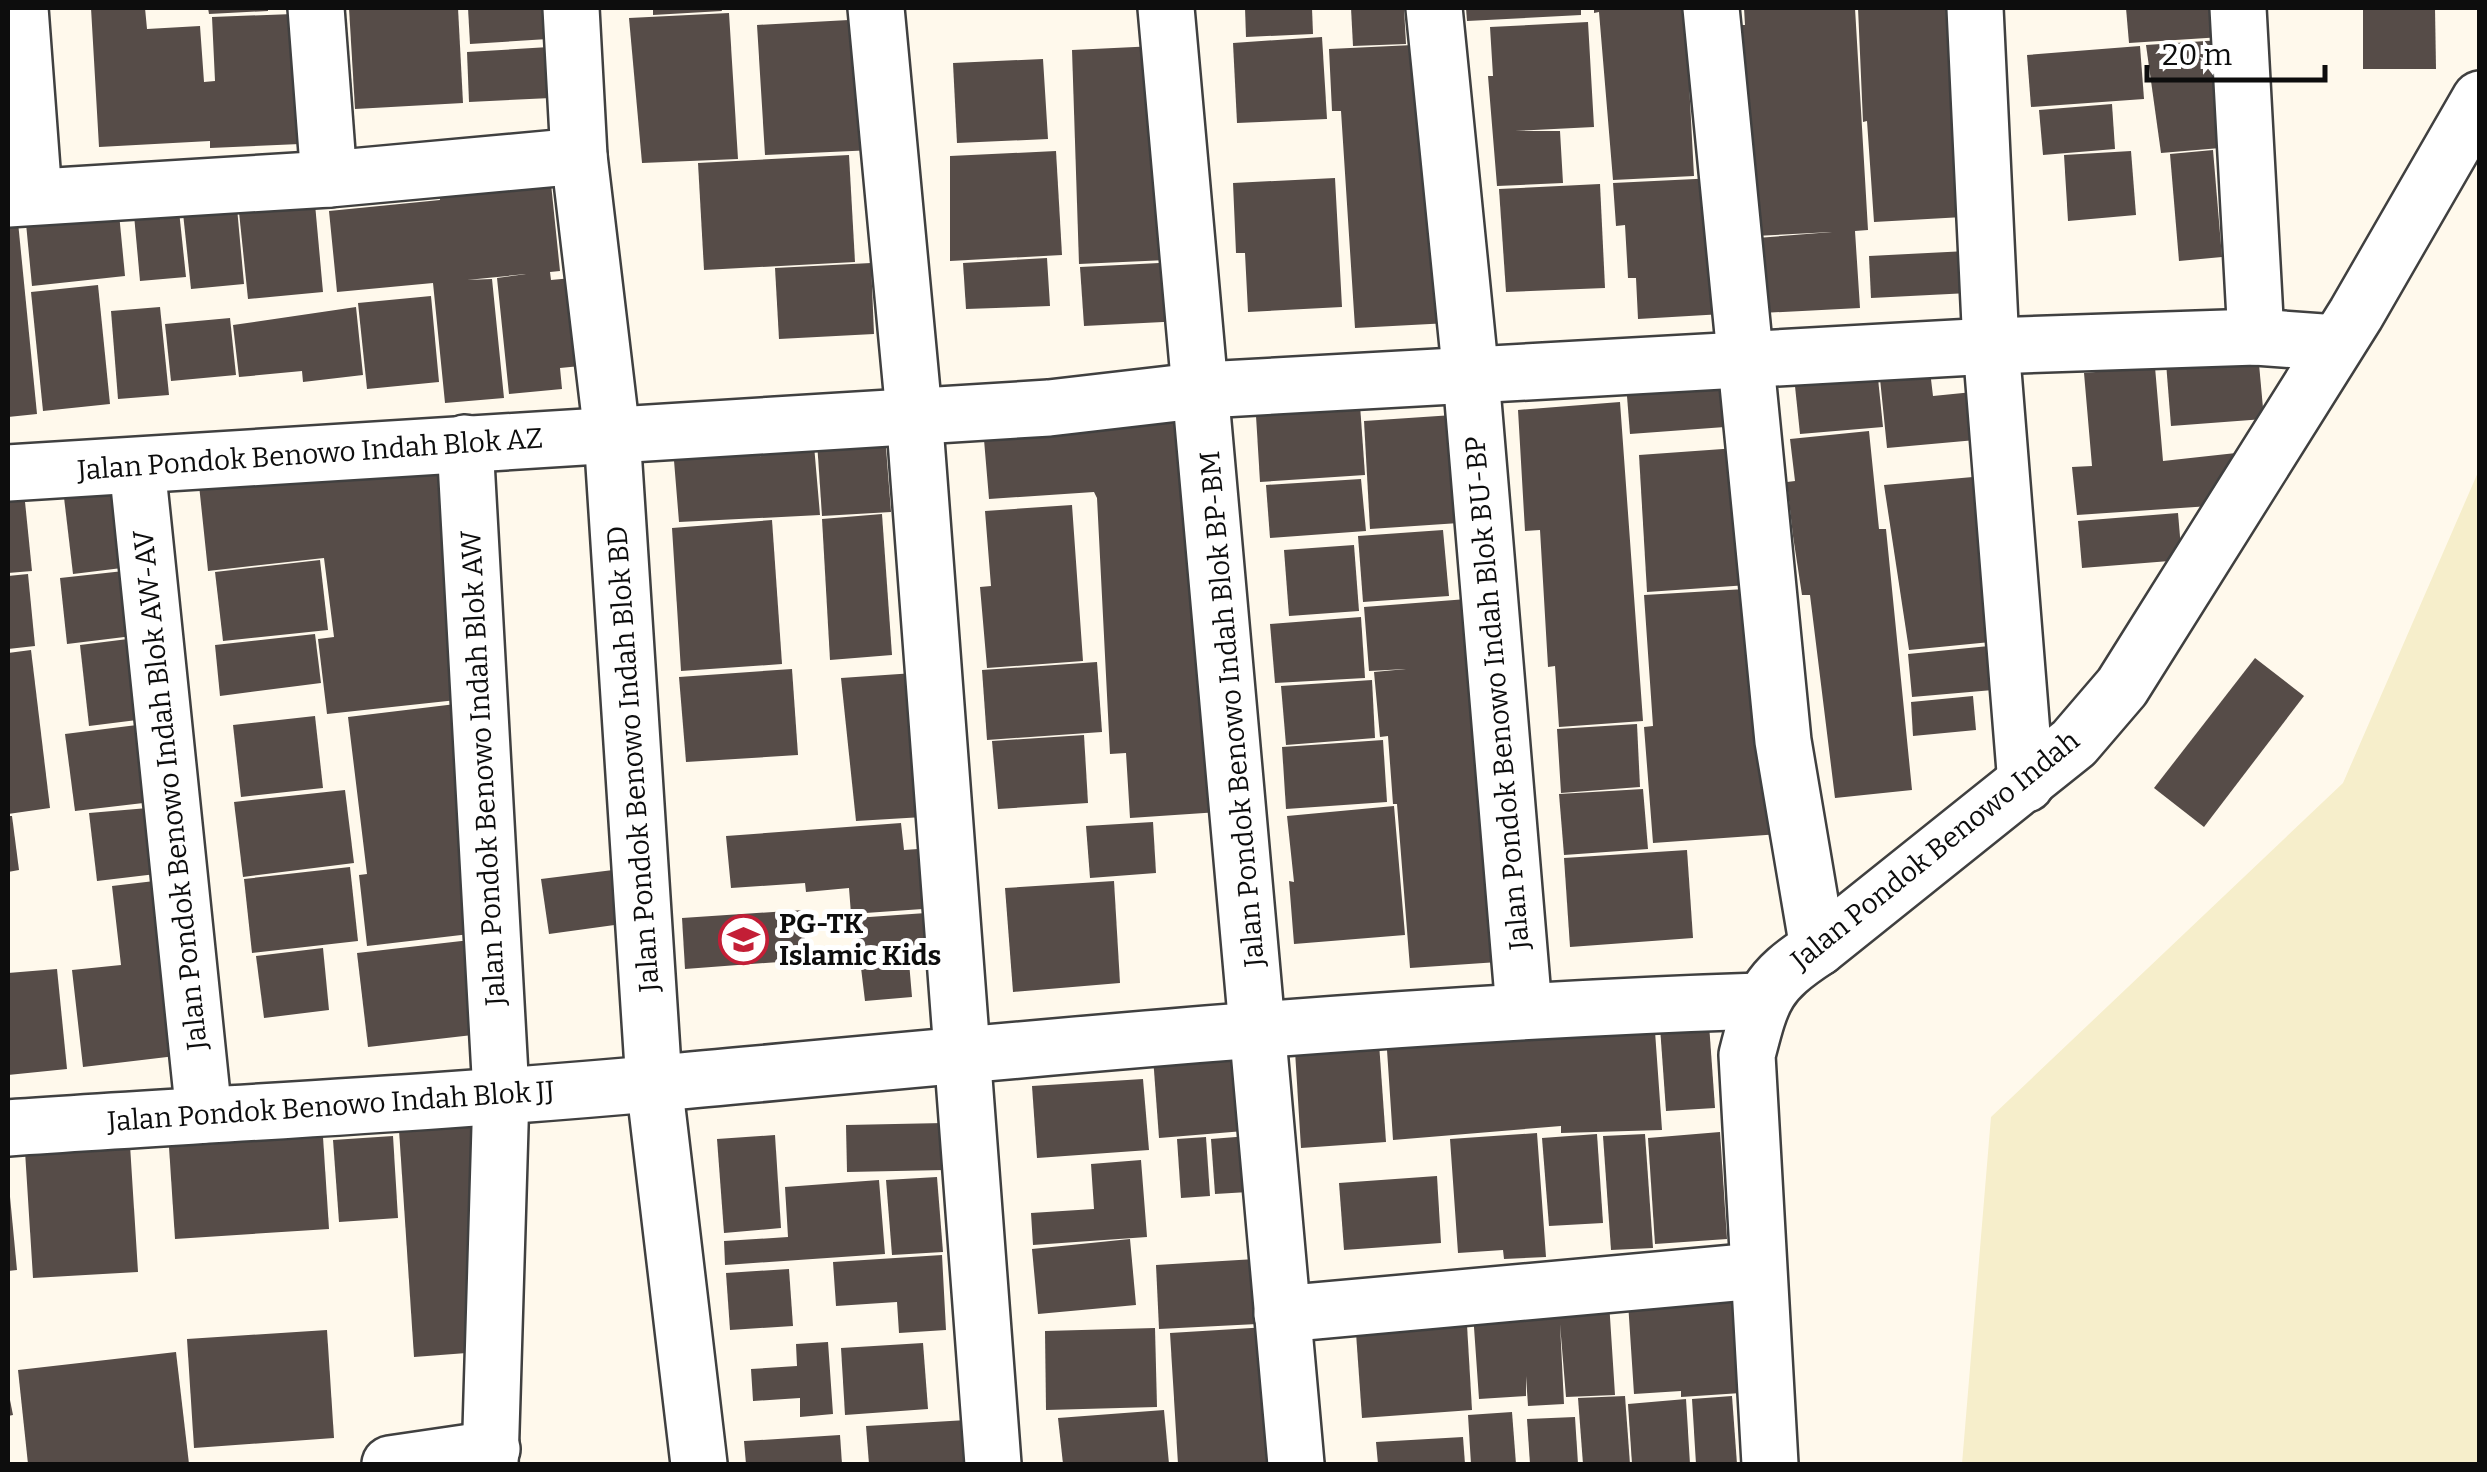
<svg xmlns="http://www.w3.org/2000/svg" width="2487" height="1472" font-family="Bitter,serif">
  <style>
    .farmland { fill: #f6eecb }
    .building { fill: #564c48 }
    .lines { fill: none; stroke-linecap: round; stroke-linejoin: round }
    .minor-casing { stroke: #404040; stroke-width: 60 }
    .minor { stroke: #fff; stroke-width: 55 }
    .labels { text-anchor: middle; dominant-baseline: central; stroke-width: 10; stroke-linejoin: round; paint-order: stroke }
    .street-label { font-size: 28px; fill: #0d0d0d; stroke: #fff }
    .poi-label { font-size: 28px; font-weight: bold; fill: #0d0d0d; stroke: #fff; text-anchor: start }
  </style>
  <rect width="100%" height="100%" fill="#fff9ec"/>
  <path class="farmland" d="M2479,470v994h-517l29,-347 352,-334z"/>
  <g class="building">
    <path d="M91,8h54l2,21 53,-3 4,56 11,-1 -3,-64 81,-3 7,130 -90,4v-7l-111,6z"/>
    <path d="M208,8h60v3l-59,3z"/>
    <path d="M349,8h109l5,95 -108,6z"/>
    <path d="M468,8h79l1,31 -78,5z"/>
    <path d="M653,8h68l1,3 -69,4z"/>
    <path d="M1245,8h67l1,26 -67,3z"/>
    <path d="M1351,8h53l2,36 -53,2z"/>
    <path d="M1466,8h115v7l-114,6z"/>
    <path d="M1594,8h91l9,168 -81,4 -14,-168 -5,1z"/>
    <path d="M1744,8h111l13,222 -13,1 5,77 -99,5 -4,-75 75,-6 -77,4 -14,-211h4z"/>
    <path d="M1858,8h112l11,208 -107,6 -7,-101 -4,1z"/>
    <path d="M2126,8h94l2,29 -93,6z"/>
    <path d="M2363,8h72l1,61h-73z"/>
    <path d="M729,13l9,146 -96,4 -13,-145z"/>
    <path d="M867,19l7,131 -109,5 -8,-130z"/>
    <path d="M1588,22l6,105 -79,4h45l3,52 -66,3 -9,-110h5l-3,-49z"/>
    <path d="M1322,37l5,82 -90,4 -4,-80z"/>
    <path d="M2236,39l8,107 -83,7 -15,-108z"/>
    <path d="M1434,44l15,279 -94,5 -14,-217h-9l-3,-62z"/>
    <path d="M1156,46l11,214 -88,4 -7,-214z"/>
    <path d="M2140,46l4,53 -113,8 -4,-52z"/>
    <path d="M549,47l2,51 -82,4 -2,-50z"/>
    <path d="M1043,59l5,80 -91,4 -4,-80z"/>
    <path d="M2112,104l3,45 -72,6 -4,-45z"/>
    <path d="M2213,150l9,107 -43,4 -9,-107z"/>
    <path d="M1056,151l6,104 -112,6v-105z"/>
    <path d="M2131,151l5,64 -68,6 -4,-66z"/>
    <path d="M849,155l6,107 -151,8 -6,-107z"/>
    <path d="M550,174l10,97 -10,1 1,8 42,-4 8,88 -41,4 2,21 -53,5 -12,-116 29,-4 -59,6 25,-1 12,119 -59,5 -12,-120 -96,9 -8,-81 111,-11 -1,-15z"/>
    <path d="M1335,178l7,129 -94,5 -3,-59h-9l-3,-70z"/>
    <path d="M1716,178l7,136 -85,5 -2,-41h-8l-3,-53 -9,1 -3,-43z"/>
    <path d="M1600,184l5,104 -99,4 -7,-103z"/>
    <path d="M118,203l7,73 -93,10 -7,-73z"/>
    <path d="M315,204l8,88 -75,7 -9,-87z"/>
    <path d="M237,208l7,76 -53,5 -8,-76z"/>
    <path d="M179,211l7,66 -46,4 -6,-66z"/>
    <path d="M17,212l20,202 -29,3v-204z"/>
    <path d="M1967,251l2,42 -98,5 -2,-42z"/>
    <path d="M1047,258l3,48 -84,3 -3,-46z"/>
    <path d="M1179,262l4,59 -99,5 -4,-59z"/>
    <path d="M871,263l3,71 -95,5 -4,-71z"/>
    <path d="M98,285l12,119 -67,7 -12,-119z"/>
    <path d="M431,296l8,86 -72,7 -9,-86z"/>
    <path d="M160,307l9,88 -51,4 -7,-88z"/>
    <path d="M356,307l7,68 -60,7 -1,-11 -63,6 -6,-52z"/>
    <path d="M230,318l6,57 -65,6 -6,-57z"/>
    <path d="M2257,342l7,77 -93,7 -6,-76z"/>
    <path d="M1928,354l5,42 60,-6 5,48 -111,10 -9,-89z"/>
    <path d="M1876,359l7,68 -83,7 -7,-67z"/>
    <path d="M1747,362l5,63 -122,9 -5,-63z"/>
    <path d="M2155,367l8,94 73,-8 -26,53 -133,9 -5,-48 20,-1 -8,-93z"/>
    <path d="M1359,391l6,84 -105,7 -5,-83z"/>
    <path d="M1204,401l30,410 -104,7 -4,-65 -16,1 -13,-256 -3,-6 -105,7 -7,-83z"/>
    <path d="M1620,402l23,319 -84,6 -4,-61 -7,1 -8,-137 -15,1 -7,-121z"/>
    <path d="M1468,414l-9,109 -89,6 -6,-108z"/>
    <path d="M812,422l8,93 -141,7 -7,-86 85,-5 4,26 -3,-32z"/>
    <path d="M884,422l7,90 -69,4 -6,-89z"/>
    <path d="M1869,431l10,98h7l26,261 -77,8 -25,-203h-8l-9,-59 -6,-54 8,-1 -5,-42z"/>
    <path d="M1737,448l11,137 -101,7 -8,-137z"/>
    <path d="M448,451l18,248 -139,15 -9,-75 16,-2 -10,-79 -116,13 -9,-86z"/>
    <path d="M1995,475l16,165 -102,10 -25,-165z"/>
    <path d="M1361,479l5,52 -96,7 -4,-53z"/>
    <path d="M23,482l9,89 -24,2v-90z"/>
    <path d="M128,482l10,84 -65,8 -10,-85z"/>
    <path d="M1072,505l11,156 -96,7 -7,-81 11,-1 -6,-75z"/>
    <path d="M2178,513l4,47 -100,8 -4,-47z"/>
    <path d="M882,514l10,141 -62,5 -8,-141z"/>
    <path d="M772,520l10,144 -101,7 -9,-143z"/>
    <path d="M1443,530l6,66 -86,6 -5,-66z"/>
    <path d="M1354,545l5,66 -70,5 -5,-66z"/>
    <path d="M320,560l8,70 -105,11 -8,-69z"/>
    <path d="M142,569l7,65 -82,10 -7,-66z"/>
    <path d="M28,574l7,72 -27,3v-73z"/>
    <path d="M1762,588l18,246 -127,9 -9,-116 9,-1 -9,-131z"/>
    <path d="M1467,599l46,362 -103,7 -13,-164h-4l-5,-68 -8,1 -6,-65 32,-3 -37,2 -5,-64z"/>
    <path d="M1361,617l4,61 -90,5 -5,-59z"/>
    <path d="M315,634l6,49 -101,13 -5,-51z"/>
    <path d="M136,638l9,81 -56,7 -9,-81z"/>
    <path d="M1989,646l4,44 -81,7 -4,-43z"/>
    <path d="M31,650l19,158 -42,6v-161z"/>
    <path d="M2255,658l49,38 -100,131 -50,-39z"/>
    <path d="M1097,662l5,70 -115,8 -5,-70z"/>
    <path d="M792,669l6,86 -112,7 -7,-85z"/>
    <path d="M929,672l11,144 -84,5 -15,-143z"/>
    <path d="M1372,680l3,58 -89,7 -5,-59z"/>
    <path d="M1973,696l3,34 -63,6 -2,-34z"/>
    <path d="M464,703l23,229 -120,14 -8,-71 8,-1 -19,-157z"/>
    <path d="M315,716l8,72 -82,9 -8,-72z"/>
    <path d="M161,722l8,78 -94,11 -10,-77z"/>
    <path d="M1637,724l3,63 -79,6 -4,-64z"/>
    <path d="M1084,735l4,68 -90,6 -6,-68z"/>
    <path d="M1383,740l4,62 -101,7 -4,-62z"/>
    <path d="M1643,789l5,60 -84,6 -5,-61z"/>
    <path d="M345,790l9,73 -111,14 -9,-75z"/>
    <path d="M1394,806l11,129 -111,9 -5,-63 5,1 -7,-66z"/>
    <path d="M148,808l8,66 -59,7 -8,-68z"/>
    <path d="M8,816h4l7,54 -11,2z"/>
    <path d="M1153,822l3,51 -66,5 -4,-52z"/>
    <path d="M901,823l3,27 28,-2 5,60 -86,6 -2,-26 -43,4 -1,-9 -74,5 -5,-52z"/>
    <path d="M1687,850l6,88 -123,9 -6,-89z"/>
    <path d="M350,867l8,74 -106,12 -8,-74z"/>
    <path d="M621,869l8,54 -80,11 -8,-55z"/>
    <path d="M163,880l21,175 -101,12 -11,-97 49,-5 -9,-79z"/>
    <path d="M1114,881l6,102 -107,9 -8,-104z"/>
    <path d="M803,910l3,50 -121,9 -3,-51z"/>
    <path d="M926,913l3,48 -20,1 3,35 -47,4 -10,-83z"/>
    <path d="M479,939l11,94 -122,14 -11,-94z"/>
    <path d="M323,948l6,62 -65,8 -8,-62z"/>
    <path d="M57,969l10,100 -59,6v-102z"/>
    <path d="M1654,1017l8,113 -101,3v-7l-168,14 -7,-105z"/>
    <path d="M1709,1024l6,84 -49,3 -6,-84z"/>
    <path d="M1378,1029l8,113 -85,6 -7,-113z"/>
    <path d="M1239,1051l5,80 -85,7 -6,-81z"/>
    <path d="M1143,1079l6,71 -112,8 -5,-72z"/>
    <path d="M944,1123l1,47 -98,2 -1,-47z"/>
    <path d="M477,1126l16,225 -79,6 -15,-227z"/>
    <path d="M1720,1132l7,107 -72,5 -7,-106z"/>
    <path d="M1537,1133l9,124 -42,2 -1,-9 -45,3 -8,-114z"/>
    <path d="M1597,1134l6,89 -54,3 -7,-88z"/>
    <path d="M1645,1134l8,114 -42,2 -8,-114z"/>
    <path d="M775,1135l6,93 -57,5 -7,-94z"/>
    <path d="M1261,1135l4,56 -50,3 -4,-55z"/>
    <path d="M393,1136l5,82 -59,4 -6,-82z"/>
    <path d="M323,1137l6,92 -154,10 -6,-92z"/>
    <path d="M1206,1137l4,59 -29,2 -4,-59z"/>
    <path d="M130,1145l8,127 -105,6 -8,-127z"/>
    <path d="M1141,1160l6,77 -114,8 -2,-32 63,-4 -3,-45z"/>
    <path d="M8,1176l9,94 -9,1z"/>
    <path d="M1437,1176l4,67 -97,7 -5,-67z"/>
    <path d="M937,1177l6,75 -51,3 -6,-75z"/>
    <path d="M879,1180l6,74 -160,11 -1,-24 64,-4 -3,-50z"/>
    <path d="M1130,1239l6,66 -98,9 -6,-65z"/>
    <path d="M942,1255l4,75 -47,3 -2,-31 -61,4 -3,-44z"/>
    <path d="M1272,1258l4,65 -117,6 -3,-64z"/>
    <path d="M789,1269l4,57 -63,4 -4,-57z"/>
    <path d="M1734,1280l7,113 -60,4v-6l-47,3 -7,-107z"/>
    <path d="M1608,1286l7,109 -49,2 -6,-73 4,80 -36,2 -2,-30v20l-47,3 -6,-86z"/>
    <path d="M1467,1325l5,85 -110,8 -6,-85z"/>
    <path d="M1282,1326l8,138h-112l-8,-131z"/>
    <path d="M1155,1328l2,79 -111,3 -1,-79z"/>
    <path d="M327,1330l7,108 -140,10 -7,-109z"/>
    <path d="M828,1342l5,72 -33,3v-19l-47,3 -2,-32 46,-3 -1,-22z"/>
    <path d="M923,1343l5,66 -83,6 -4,-67z"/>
    <path d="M176,1352l13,112h-161l-10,-94z"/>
    <path d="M8,1390l5,25 -5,1z"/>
    <path d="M1625,1396l5,68h-47l-5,-66z"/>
    <path d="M1732,1396l5,68h-41l-4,-65z"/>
    <path d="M1686,1399l4,65h-58l-4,-60z"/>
    <path d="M1164,1410l5,54h-106l-5,-46z"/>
    <path d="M1512,1412l4,52h-45l-3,-49z"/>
    <path d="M1575,1417l3,47h-48l-3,-45z"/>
    <path d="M967,1420l3,44h-101l-3,-38z"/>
    <path d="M840,1435l2,29h-96l-2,-23z"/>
    <path d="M1463,1437l2,27h-87l-2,-22z"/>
  </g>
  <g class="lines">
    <defs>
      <g id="minor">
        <path d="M20,8l14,188"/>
        <path d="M316,8l13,171"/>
        <path d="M571,8l8,148 33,278 42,649 45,381"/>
        <path d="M876,8l38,405 79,1051"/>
        <path d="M1166,8l130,1456"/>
        <path d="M1434,8l37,369 53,632"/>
        <path d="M1711,8l72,733 35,207"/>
        <path d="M1975,8l16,338 35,438"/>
        <path d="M2238,8l18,329"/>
        <path d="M8,199l321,-20 250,-23"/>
        <path d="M465,443l36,650 -11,371"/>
        <path d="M137,466l67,649"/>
        <path d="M8,473l1041,-65 155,-18 787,-44 265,-9 80,6"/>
        <path d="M8,1128c217,-15 435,-25 652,-45 366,-34 732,-70 1100,-82"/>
        <path d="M1282,1314l474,-43"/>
        <path d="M390,1464l102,-15"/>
        <path d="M1770,1464l-23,-409c15,-59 19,-73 71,-107l256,-205 48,-56 234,-373 124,-215"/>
      </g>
    </defs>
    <use href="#minor" class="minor-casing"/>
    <use href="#minor" class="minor"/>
  </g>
  <defs>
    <symbol id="school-ring" viewBox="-11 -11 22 22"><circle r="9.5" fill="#fff" stroke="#c31e36" stroke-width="1.5"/><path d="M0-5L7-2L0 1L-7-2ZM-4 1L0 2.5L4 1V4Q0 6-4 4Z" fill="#c31e36"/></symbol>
  </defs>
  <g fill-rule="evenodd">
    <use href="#school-ring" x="716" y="912" width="55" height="55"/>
  </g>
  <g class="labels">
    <g class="street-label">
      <text transform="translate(310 454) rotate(-4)">Jalan Pondok Benowo Indah Blok AZ</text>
      <text transform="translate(1497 693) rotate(-95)">Jalan Pondok Benowo Indah Blok BU-BP</text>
      <text transform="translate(1232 709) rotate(-95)">Jalan Pondok Benowo Indah Blok BP-BM</text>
      <text transform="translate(633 759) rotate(-94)">Jalan Pondok Benowo Indah Blok BD</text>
      <text transform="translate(483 768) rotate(-93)">Jalan Pondok Benowo Indah Blok AW</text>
      <text transform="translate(170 790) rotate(-96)">Jalan Pondok Benowo Indah Blok AW-AV</text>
      <text transform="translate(1935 850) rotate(-39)">Jalan Pondok Benowo Indah</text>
      <text transform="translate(331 1106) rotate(-4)">Jalan Pondok Benowo Indah Blok JJ</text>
    </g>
    <g class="poi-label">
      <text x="779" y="923">PG-TK<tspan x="779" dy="32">Islamic Kids</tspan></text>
    </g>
  </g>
  <rect width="2487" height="1472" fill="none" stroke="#0d0d0d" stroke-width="20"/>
  <path d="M2147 65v15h178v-15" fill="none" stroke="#0d0d0d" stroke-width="5"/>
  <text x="2162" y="65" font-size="30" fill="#0d0d0d" stroke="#ffffff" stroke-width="8" paint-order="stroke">20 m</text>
</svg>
